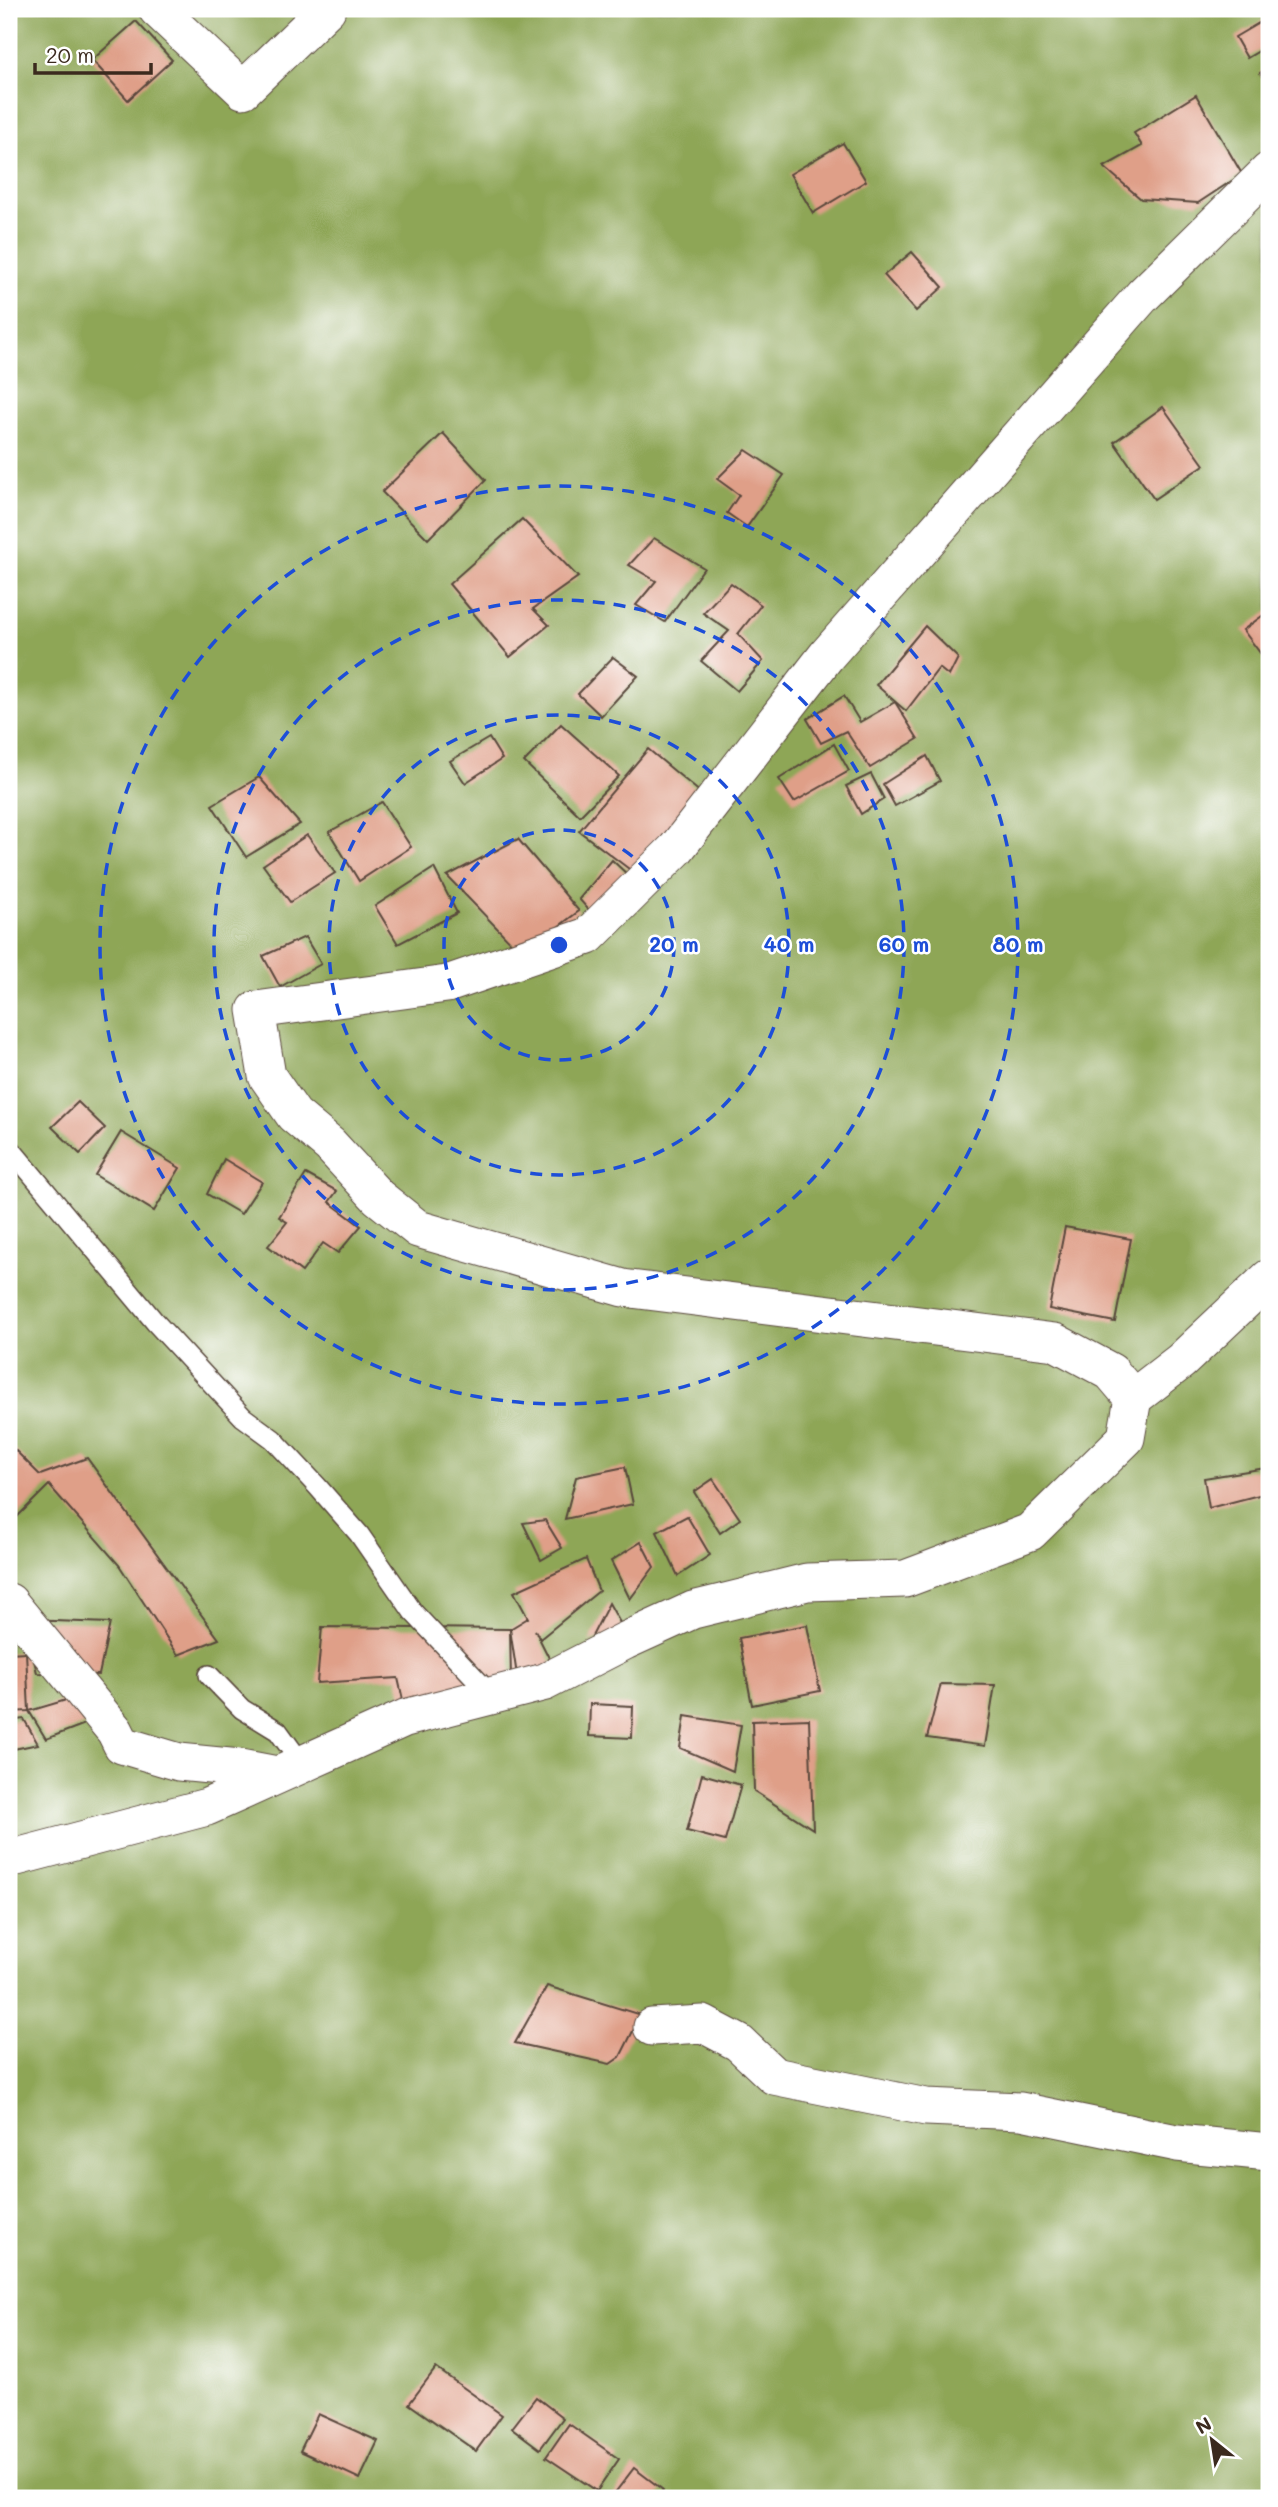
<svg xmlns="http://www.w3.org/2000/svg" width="1278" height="2507" font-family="Mali,sans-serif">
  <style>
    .forest { fill: #8ea657; stroke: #64683a; stroke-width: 2 }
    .building { fill: #df9f88 }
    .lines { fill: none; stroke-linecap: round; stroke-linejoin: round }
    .lane-casing { stroke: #58473b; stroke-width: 22 }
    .street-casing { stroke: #58473b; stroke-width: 39 }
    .lane { stroke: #fff; stroke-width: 19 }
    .street { stroke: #fff; stroke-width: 37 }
    .ring { fill: none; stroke: #1d4ed8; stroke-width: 3.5; stroke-dasharray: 12 9 }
    .centre { fill: #1d4ed8; stroke: #fff; stroke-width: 3.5 }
    .ring-label { font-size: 21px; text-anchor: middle; font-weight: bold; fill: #1d4ed8; stroke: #fff; stroke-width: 5; stroke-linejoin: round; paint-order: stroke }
  </style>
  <rect width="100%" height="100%" fill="#fff"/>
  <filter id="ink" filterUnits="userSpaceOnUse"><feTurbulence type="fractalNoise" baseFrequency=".0143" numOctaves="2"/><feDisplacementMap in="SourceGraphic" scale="14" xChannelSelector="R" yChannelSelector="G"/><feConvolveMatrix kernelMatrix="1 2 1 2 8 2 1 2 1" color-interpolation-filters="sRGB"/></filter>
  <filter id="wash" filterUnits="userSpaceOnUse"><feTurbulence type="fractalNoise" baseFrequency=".00686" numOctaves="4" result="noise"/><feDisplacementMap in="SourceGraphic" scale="28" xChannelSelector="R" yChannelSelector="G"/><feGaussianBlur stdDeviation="1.57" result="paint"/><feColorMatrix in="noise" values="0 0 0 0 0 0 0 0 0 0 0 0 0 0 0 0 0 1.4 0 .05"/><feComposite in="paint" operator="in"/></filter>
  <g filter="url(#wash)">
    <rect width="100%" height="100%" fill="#f9eedf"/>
    <rect class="forest" x="9" y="9" width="1260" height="2489"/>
    <g id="blocks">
      <g class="building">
        <path d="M1269,17v28l-22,13 -12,-21z"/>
        <path d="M136,21l36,39 -44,40 -36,-40z"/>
        <path d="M1269,65v18l-9,-10z"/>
        <path d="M1196,95l46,79 -44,29 -57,-4 -37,-32 38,-21 -8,-13z"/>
        <path d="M843,143l23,38 -53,32 -23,-39z"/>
        <path d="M912,252l31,35 -27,24 -32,-36z"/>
        <path d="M1163,407l41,58 -50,34 -40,-57z"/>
        <path d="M443,433l43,47 -58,59 -46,-47z"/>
        <path d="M746,450l38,25 -37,52 -20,-14 12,-18 -22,-16z"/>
        <path d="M522,519l56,58 -45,32 16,16 -39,32 -61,-73z"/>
        <path d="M654,538l50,30 -39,54 -29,-17 20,-24 -27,-16z"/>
        <path d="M731,583l30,22 -23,29 25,27 -26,30 -36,-30 28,-30 -26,-18z"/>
        <path d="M1269,611v54l-26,-35z"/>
        <path d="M925,626l33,32 -9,18 -10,-8 -33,43 -30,-26z"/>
        <path d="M613,657l25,19 -37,40 -23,-22z"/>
        <path d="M844,696l16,26 35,-20 23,37 -48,29 -24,-37 -25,12 -14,-24z"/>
        <path d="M561,724l58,52 -39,40 -56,-54z"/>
        <path d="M489,738l13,21 -37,24 -15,-22z"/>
        <path d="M834,744l15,27 -55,31 -15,-23z"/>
        <path d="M648,749l53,44 -68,79 -54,-41z"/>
        <path d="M927,756l13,25 -45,25 -12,-22z"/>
        <path d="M871,774l13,25 -23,15 -15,-28z"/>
        <path d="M259,777l41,47 -54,33 -34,-52z"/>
        <path d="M382,802l29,45 -52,34 -30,-49z"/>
        <path d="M307,835l28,38 -45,29 -27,-37z"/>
        <path d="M518,839l61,72 -57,43 -75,-78z"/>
        <path d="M612,860l18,17 -36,39 -15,-17z"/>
        <path d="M434,868l23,45 -59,31 -23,-38z"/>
        <path d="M305,937l16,27 -41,23 -17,-31z"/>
        <path d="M78,1102l27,26 -25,26 -28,-27z"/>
        <path d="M121,1132l59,36 -26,43 -59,-36z"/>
        <path d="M224,1159l38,23 -21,32 -34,-20z"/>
        <path d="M306,1174l31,17 -8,11 32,24 -23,27 -15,-10 -21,29 -34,-26 19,-24 -8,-5z"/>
        <path d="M1065,1227l66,12 -16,83 -66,-13z"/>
        <path d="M9,1444l31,31 47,-17 132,181 -41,16 -59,-90 -70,-80 -40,40z"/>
        <path d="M625,1467l8,37 -68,15 11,-42z"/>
        <path d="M1266,1468l-3,26 -54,14 -5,-30z"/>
        <path d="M713,1479l27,40 -20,14 -26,-41z"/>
        <path d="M687,1516l23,39 -32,21 -21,-44z"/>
        <path d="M545,1520l17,28 -21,12 -18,-37z"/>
        <path d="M641,1542l13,25 -24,32 -19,-38z"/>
        <path d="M586,1559l13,32 -59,48 -5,-9 17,34 -33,25 -9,-60 18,-11 -14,-26z"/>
        <path d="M609,1603l15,27 -35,12z"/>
        <path d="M25,1620l85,3 -11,52 -62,-2z"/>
        <path d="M807,1625l13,66 -68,14 -13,-67z"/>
        <path d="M322,1627l188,2 1,52 -108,19 -5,-22 -81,5z"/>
        <path d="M26,1652l3,59 -20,1v-59z"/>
        <path d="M941,1684l54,1 -10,61 -58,-8z"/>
        <path d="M90,1693l16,23 -60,23 -17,-28z"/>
        <path d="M590,1704l43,2 -1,32 -43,-2z"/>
        <path d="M685,1716l56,9 -8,46 -53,-23z"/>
        <path d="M24,1719l14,25 -29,6v-29z"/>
        <path d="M809,1719l4,110 -59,-38 -2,-70z"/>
        <path d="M702,1774l39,11 -16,56 -38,-10z"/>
        <path d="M547,1986l94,29 -21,42 -10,7 -95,-21z"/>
        <path d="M436,2368l66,47 -26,36 -67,-47z"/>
        <path d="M536,2397l27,21 -23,31 -28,-21z"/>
        <path d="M318,2414l60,27 -18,38 -60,-28z"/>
        <path d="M569,2424l50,35 -22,32 -51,-34z"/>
        <path d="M634,2468l29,22 -6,8h-46z"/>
      </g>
    </g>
  </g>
  <g filter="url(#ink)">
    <use href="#blocks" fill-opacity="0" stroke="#58473b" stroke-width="2"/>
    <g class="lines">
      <defs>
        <g id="lane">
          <path d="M9,1147l146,175 88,95 30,22 44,47 42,48 54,78 79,84"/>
          <path d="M209,1675l33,34 36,22 24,33"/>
        </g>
        <g id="street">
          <path d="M157,9l86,81 84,-81"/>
          <path d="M1133,1398l48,-37 88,-83"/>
          <path d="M9,1602l106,129 7,14 57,17 61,6 37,7"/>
          <path d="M9,1859l198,-52 198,-89 140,-36 80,-41 68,-31 114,-28 98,-3 125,-47 96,-94 7,-40 -22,-26 -56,-30 -432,-54 -205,-59 -40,-32 -48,-52 -36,-30 -27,-39 -11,-66 191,-26 141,-48 88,-87 151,-194 316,-360 126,-124"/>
          <path d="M652,2027l51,-3 36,19 35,33 152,31 95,4 156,32 92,9"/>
        </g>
      </defs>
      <use href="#lane" class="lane-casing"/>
      <use href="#street" class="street-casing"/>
      <use href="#lane" class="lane"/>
      <use href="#street" class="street"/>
    </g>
  </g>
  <g class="ring">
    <circle cx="559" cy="945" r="115"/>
    <circle cx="559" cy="945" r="230"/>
    <circle cx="559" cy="945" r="345"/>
    <circle cx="559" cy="945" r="459"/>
  </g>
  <circle cx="559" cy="945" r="10" class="centre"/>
  <g class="ring-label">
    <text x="674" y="952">20 m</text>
    <text x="789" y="952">40 m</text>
    <text x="904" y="952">60 m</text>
    <text x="1018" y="952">80 m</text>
  </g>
  <rect width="1278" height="2507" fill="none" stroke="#fff" stroke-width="35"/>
  <g transform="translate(1212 2440) rotate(330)" stroke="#ffffff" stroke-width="5" paint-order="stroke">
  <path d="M0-5L12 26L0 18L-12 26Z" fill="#3b2a1e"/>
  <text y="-10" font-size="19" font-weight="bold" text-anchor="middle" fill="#3b2a1e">N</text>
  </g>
  <path d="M35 63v10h116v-10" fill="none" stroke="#3b2a1e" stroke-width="3.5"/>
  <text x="46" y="63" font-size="21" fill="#3b2a1e" stroke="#ffffff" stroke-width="5" paint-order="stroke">20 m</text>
</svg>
